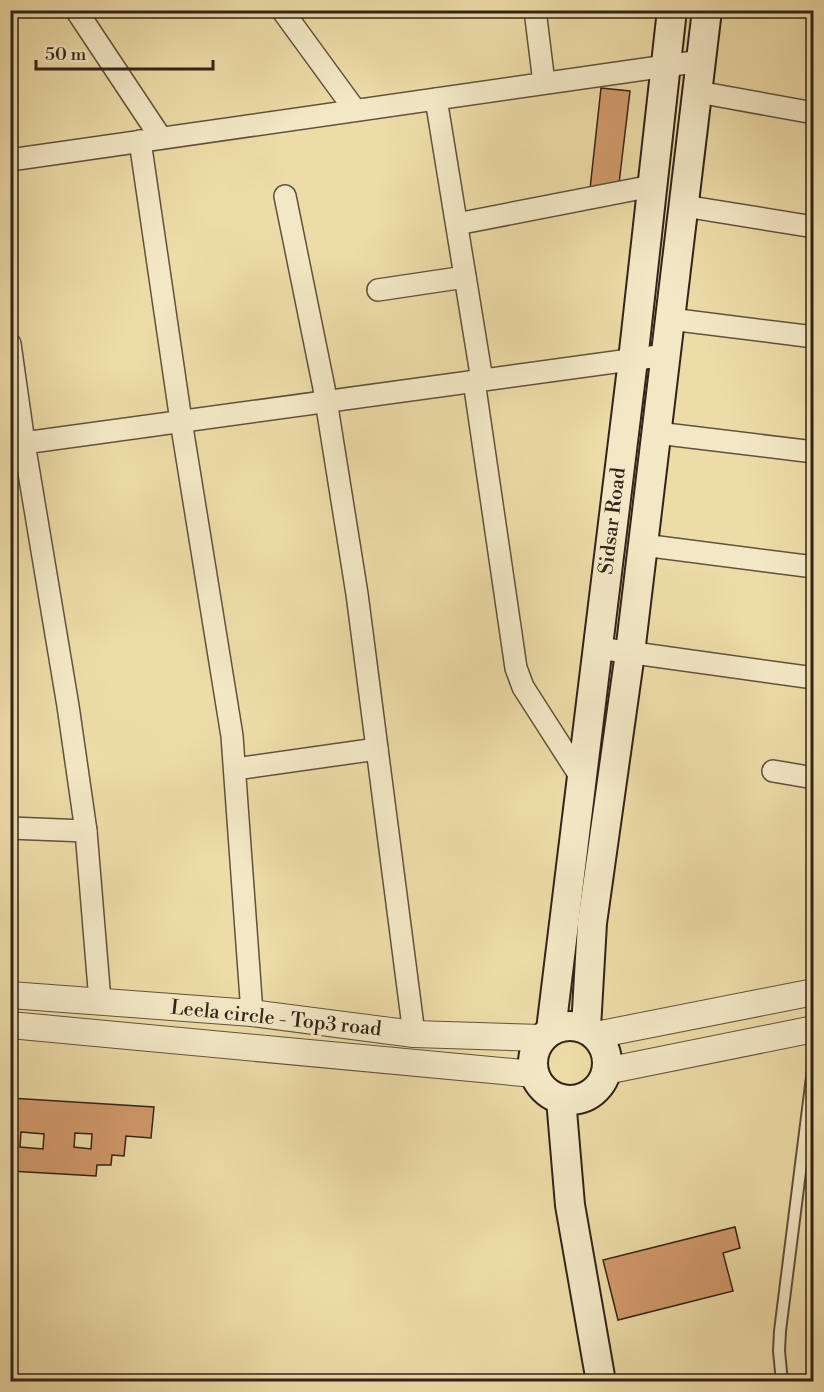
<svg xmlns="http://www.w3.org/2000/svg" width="824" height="1392" font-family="'Libre Bodoni',serif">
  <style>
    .building { fill: #d29a6b; stroke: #33231a; stroke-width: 1.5; fill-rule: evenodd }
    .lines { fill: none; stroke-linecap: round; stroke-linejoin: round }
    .service-casing { stroke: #62513e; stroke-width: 14 }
    .minor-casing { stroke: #62513e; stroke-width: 24 }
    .tertiary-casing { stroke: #62513e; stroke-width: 28 }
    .secondary-casing { stroke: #33231a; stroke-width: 32 }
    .service { stroke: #f3e8c6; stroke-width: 10 }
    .minor { stroke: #f3e8c6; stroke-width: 21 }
    .tertiary { stroke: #f3e8c6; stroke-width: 26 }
    .secondary { stroke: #f3e8c6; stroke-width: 28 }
    .labels { text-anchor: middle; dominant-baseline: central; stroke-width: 5; stroke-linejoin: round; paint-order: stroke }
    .street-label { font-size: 20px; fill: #33231a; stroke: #f3e8c6 }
  </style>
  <rect width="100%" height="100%" fill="#eddca8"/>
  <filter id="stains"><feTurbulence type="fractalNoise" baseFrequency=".00333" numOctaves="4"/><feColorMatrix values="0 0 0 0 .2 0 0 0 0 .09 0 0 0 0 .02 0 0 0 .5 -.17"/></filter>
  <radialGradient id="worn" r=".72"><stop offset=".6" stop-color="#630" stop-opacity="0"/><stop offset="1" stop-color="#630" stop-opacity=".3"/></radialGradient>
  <g class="building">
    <path d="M601,88l29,3 -12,101 -28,-3z"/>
    <path d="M10,1098l144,9 -3,31 -25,-2 -2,20 -12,-1 -1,10h-14l-1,11 -86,-5zM21,1132l23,2 -1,15 -23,-2zM75,1133l17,1 -1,15 -17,-2z"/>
    <path d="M735,1227l5,21 -17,5 10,38 -115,29 -15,-60z"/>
  </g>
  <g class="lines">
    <defs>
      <path id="service" d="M782,1382l-3,-31 1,-20 34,-270"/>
      <g id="minor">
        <path d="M76,10l85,128"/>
        <path d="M282,10l73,100"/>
        <path d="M535,10l9,73"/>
        <path d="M698,92l116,21"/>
        <path d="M436,99l46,281"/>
        <path d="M140,141l41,280 51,315 20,277"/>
        <path d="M10,160l691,-99"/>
        <path d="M285,196l39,192 33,206 57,440"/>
        <path d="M684,206l130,21"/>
        <path d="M457,224l195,-38"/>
        <path d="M378,290l87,-13"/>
        <path d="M670,319l144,18"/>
        <path d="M10,344l14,99 -14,2"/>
        <path d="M474,381l42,287 7,19 59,92"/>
        <path d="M657,433l157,19"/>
        <path d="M643,545l171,22"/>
        <path d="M598,648l216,30"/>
        <path d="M235,769l142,-20"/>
        <path d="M773,771l41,7"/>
        <path d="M10,828l76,3"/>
        <path d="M100,1001l-14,-170 -18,-125 -44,-263 642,-88"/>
      </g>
      <g id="tertiary">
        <path d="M10,995l242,18 162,21 128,4"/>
        <path d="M10,1025l524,49"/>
        <path d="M596,1035l218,-43"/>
        <path d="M606,1071l208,-42"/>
      </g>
      <g id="secondary">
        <circle cx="570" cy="1063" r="37"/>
        <path d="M586,1028l6,-105 38,-270 77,-643"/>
        <path d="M551,1030l82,-670 39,-350"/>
        <path d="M561,1099l9,106 31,177"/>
      </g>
    </defs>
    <use href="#service" class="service-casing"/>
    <use href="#minor" class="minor-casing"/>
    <use href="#tertiary" class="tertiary-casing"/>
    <use href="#secondary" class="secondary-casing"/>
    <use href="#service" class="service"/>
    <use href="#minor" class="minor"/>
    <use href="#tertiary" class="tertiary"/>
    <use href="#secondary" class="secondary"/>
  </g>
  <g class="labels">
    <g class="street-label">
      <text transform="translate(613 521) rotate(-83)">Sidsar Road</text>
      <text transform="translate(276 1019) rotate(6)">Leela circle - Top3 road</text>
    </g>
  </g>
  <rect width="824" height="1392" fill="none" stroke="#eddca8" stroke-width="36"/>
  <rect x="12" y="12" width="800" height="1368" fill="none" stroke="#33231a" stroke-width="3"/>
  <rect x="18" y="18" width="788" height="1356" fill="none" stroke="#33231a" stroke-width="1.5"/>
  <path d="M36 60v9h177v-9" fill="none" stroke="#33231a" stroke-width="3"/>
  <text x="45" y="60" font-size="18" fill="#33231a" stroke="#f3e8c6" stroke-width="4.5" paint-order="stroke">50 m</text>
  <rect width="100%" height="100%" filter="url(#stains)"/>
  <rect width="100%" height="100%" fill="url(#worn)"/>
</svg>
